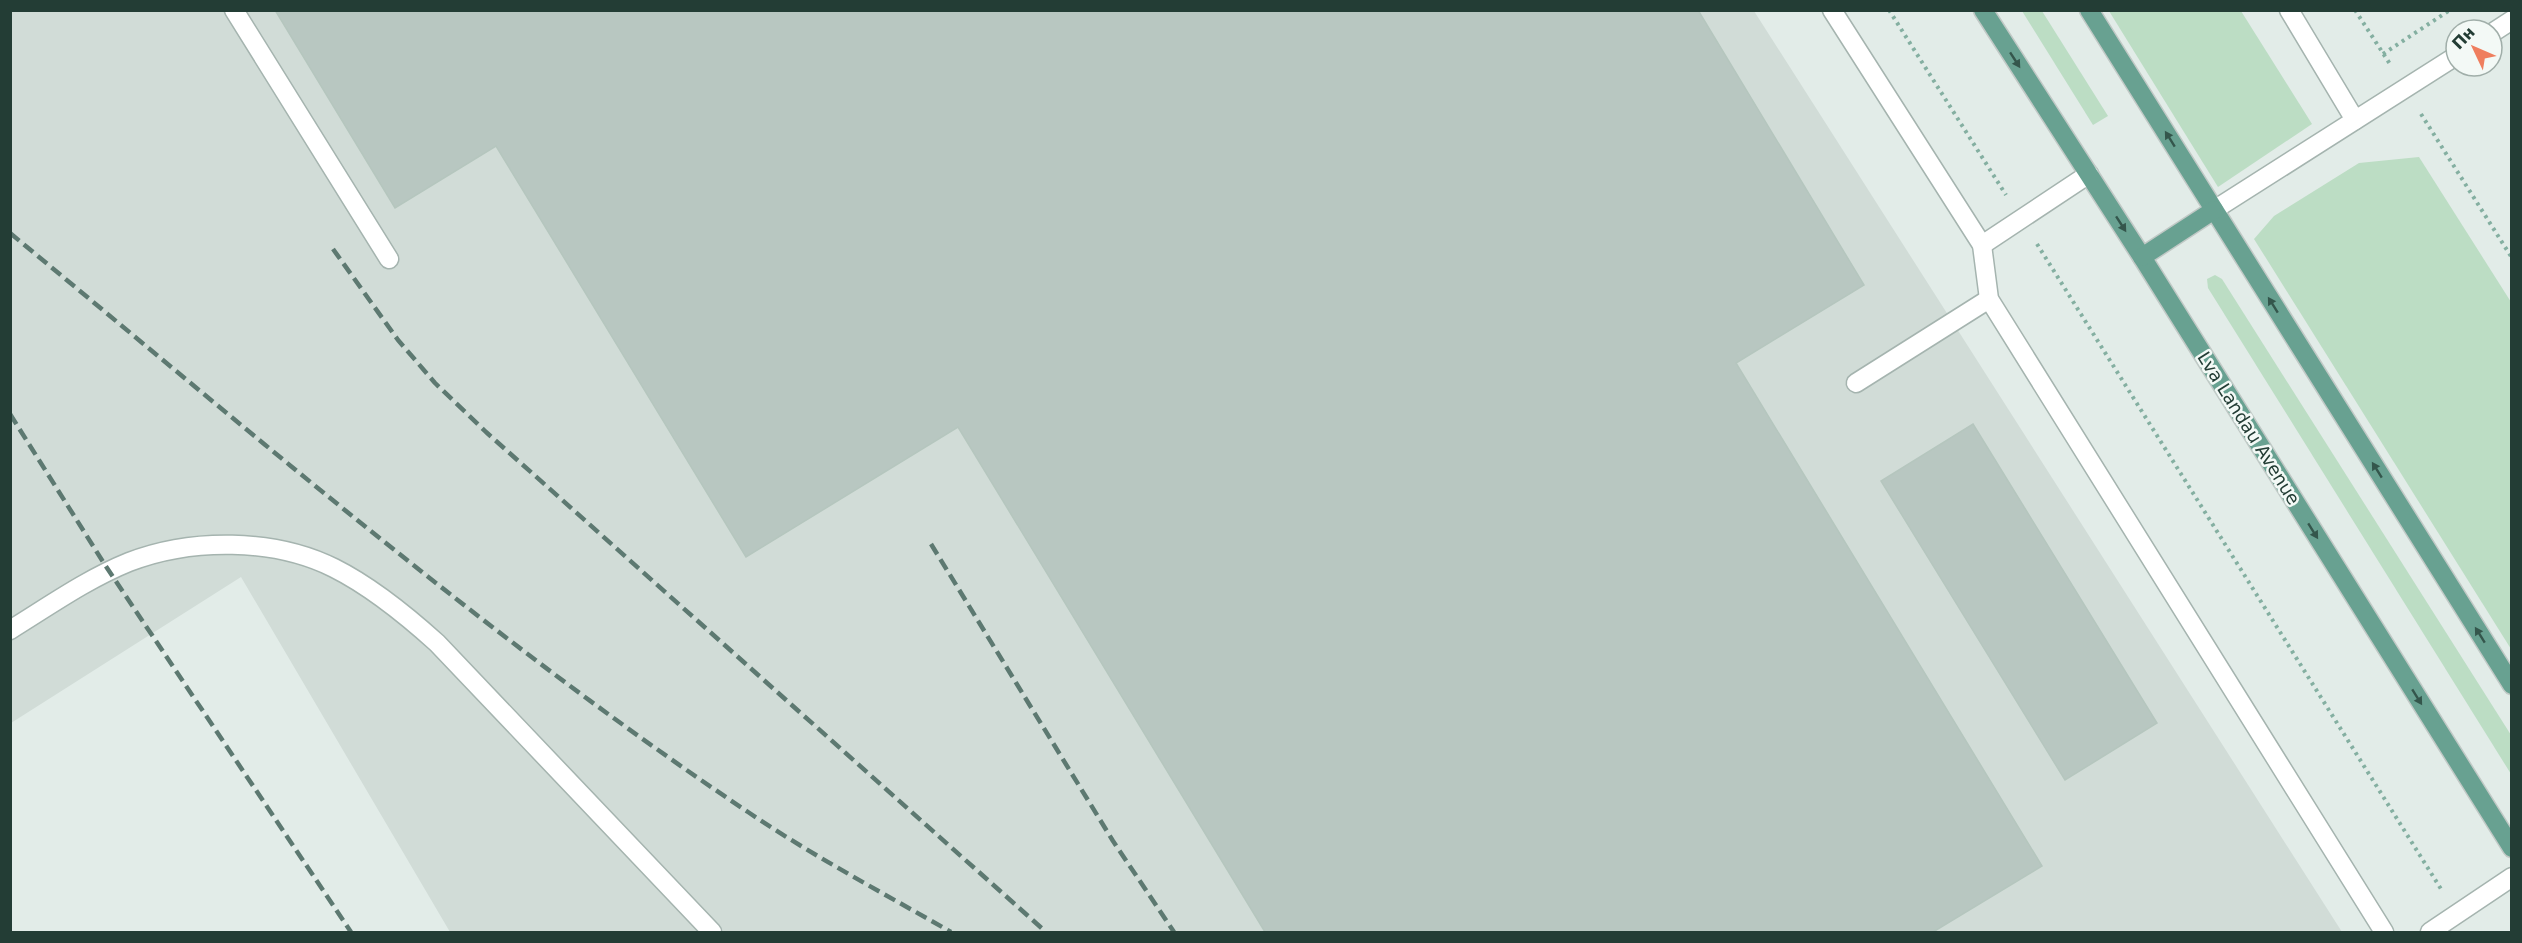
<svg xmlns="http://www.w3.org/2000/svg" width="2522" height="943" font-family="'DejaVu Sans',sans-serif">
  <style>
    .built { fill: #d1dcd7 }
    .green { fill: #bcddc4 }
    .building { fill: #b8c7c1; stroke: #b5c6be; stroke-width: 1.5 }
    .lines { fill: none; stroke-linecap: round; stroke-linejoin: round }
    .minor-casing { stroke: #a5b4af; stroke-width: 21 }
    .major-casing { stroke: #c1c9c6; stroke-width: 21 }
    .path { stroke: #84afa1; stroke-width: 4; stroke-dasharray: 3 4.5; stroke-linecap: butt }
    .minor { stroke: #fff; stroke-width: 18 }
    .major { stroke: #68a191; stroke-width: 18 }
    .rail { stroke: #5d7971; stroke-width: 4.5; stroke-dasharray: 12 6; stroke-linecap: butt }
    .oneway { fill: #34564c }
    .labels { text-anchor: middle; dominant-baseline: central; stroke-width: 5; stroke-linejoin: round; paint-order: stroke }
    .street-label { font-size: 18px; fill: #233d35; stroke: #f3f9f6 }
  </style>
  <rect width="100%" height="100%" fill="#e2ece8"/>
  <path class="built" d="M11,11h1743l588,921h-1892l-209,-355 -230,146z"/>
  <g class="green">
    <path d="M2022,11h20l66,105 -15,9z"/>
    <path d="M2109,11h132l71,113 -94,63z"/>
    <path d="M2419,157l92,145v347l-257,-410 20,-23 85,-53z"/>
    <path d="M2215,275l7,4 289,456v39l-303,-486 -1,-9z"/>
  </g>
  <g class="building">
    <path d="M275,10h1423l166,275 -128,78 306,503 -109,66h-668l-307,-505 -212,130 -250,-411 -101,62z"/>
    <path d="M1973,424l184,299 -92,57 -184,-299z"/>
  </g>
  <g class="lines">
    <defs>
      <g id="minor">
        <path d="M234,10l155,249"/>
        <path d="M1832,10l150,235 7,54 395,633"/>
        <path d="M2289,10l66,110"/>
        <path d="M2492,33l20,-13"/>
        <path d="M2214,210l242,-154"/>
        <path d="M1982,245l107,-71"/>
        <path d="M1856,383l133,-84"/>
        <path d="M10,630c39,-24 77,-51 119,-68 62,-24 145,-24 205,6 38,19 72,47 103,75l275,289"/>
        <path d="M2430,932l82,-55"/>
      </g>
      <g id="major">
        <path d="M1983,10l159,247 370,591"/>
        <path d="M2089,10l423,675"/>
        <path d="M2142,257l72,-47"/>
      </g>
    </defs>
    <use href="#minor" class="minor-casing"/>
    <use href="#major" class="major-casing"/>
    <g class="path">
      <path d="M1889,10l117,185"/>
      <path d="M2355,10l35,54"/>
      <path d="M2383,54l67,-44"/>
      <path d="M2421,114l91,144"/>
      <path d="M2037,244l404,645"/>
    </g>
    <use href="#minor" class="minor"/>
    <use href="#major" class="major"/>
    <g class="rail">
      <path d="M10,233c241,199 478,405 738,579 65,44 135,81 203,120"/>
      <path d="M333,249l65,91 37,43 51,49 560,500"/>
      <path d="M10,414l95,151 246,367"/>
      <path d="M931,544l182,297 61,91"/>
    </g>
  </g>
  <defs><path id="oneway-solid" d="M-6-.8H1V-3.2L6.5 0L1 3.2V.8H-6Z" transform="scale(1.5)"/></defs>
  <g class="oneway">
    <use href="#oneway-solid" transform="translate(2015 60) rotate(57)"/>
    <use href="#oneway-solid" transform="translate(2170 139) rotate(-122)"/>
    <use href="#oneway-solid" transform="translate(2121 224) rotate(57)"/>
    <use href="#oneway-solid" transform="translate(2273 305) rotate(-122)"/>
    <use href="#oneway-solid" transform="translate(2377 470) rotate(-122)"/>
    <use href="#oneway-solid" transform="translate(2313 531) rotate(58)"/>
    <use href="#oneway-solid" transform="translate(2480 635) rotate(-122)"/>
    <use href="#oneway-solid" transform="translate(2417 697) rotate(58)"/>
  </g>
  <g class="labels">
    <g class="street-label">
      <text transform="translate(2249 428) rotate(58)">Lva Landau Avenue</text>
    </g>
  </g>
  <rect width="2522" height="943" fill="none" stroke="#233d35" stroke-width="24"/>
  <g transform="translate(2474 48) rotate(314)"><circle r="28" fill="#f3f9f6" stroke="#a0aea9" stroke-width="1.5"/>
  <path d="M0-4.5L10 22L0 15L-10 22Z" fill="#ef7e5e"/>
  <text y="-9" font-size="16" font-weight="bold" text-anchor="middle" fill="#233d35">Пн</text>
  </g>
</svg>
